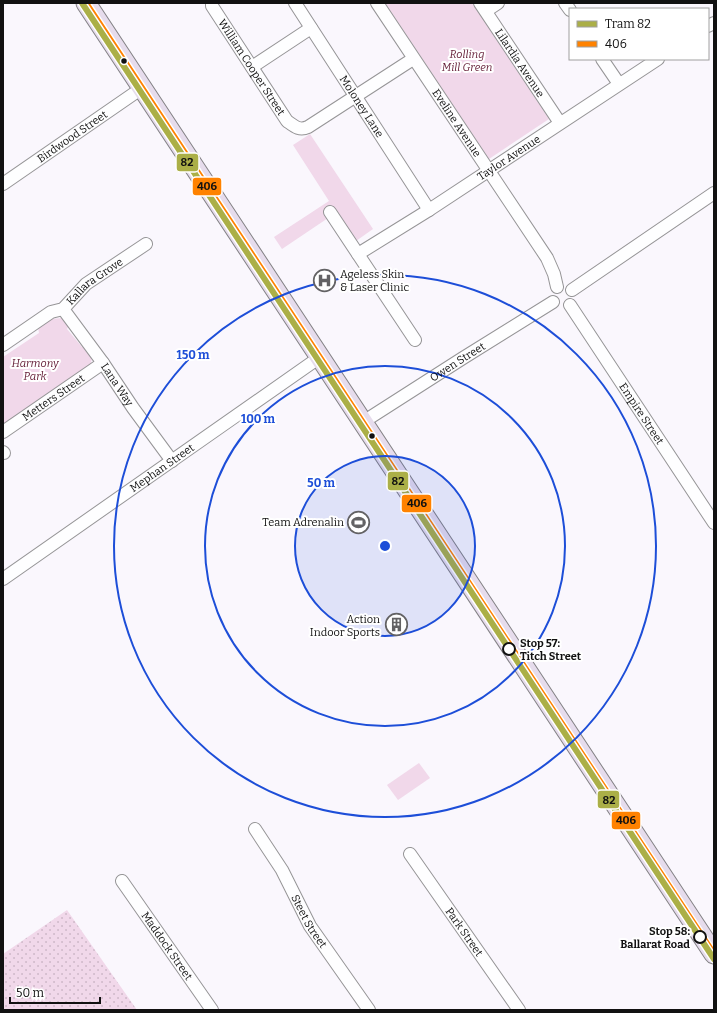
<svg xmlns="http://www.w3.org/2000/svg" width="717" height="1013" font-family="Bitter,serif">
  <style>
    .grass { fill: url(#grass-dots) }
    .park { fill: #f1d8ea }
    .lines { fill: none; stroke-linecap: round; stroke-linejoin: round }
    .street-casing { stroke: #969597; stroke-width: 14 }
    .primary-casing { stroke: #838285; stroke-width: 21 }
    .street { stroke: #fefeff; stroke-width: 12 }
    .primary { stroke: #e6dcec; stroke-width: 19 }
    .bus-1-casing { stroke: #fff; stroke-width: 9 }
    .bus-1 { stroke: #ff8200; stroke-width: 6 }
    .tram-1-casing { stroke: #fff; stroke-width: 9 }
    .tram-1 { stroke: #abaf47; stroke-width: 6 }
    .ring { fill: none; stroke: #1d4ed8; stroke-width: 2 }
    .bus-dot { fill: #111; stroke: #fff; stroke-width: 1.5 }
    .stop-dot { fill: #fff; stroke: #111; stroke-width: 2 }
    .labels { text-anchor: middle; dominant-baseline: central; stroke-width: 4; stroke-linejoin: round; paint-order: stroke }
    .park-label { font-size: 11px; font-style: italic; fill: #67223a; stroke: #fff }
    .street-label { font-size: 11px; fill: #111; stroke: #fff }
    .poi-label { font-size: 11px; fill: #111; stroke: #fff; text-anchor: end }
    .stop-label { font-size: 11px; font-weight: bold; fill: #111; stroke: #fff; text-anchor: start }
    .centre { fill: #1d4ed8; stroke: #fff; stroke-width: 2 }
    .ring-label { font-size: 12px; text-anchor: middle; font-weight: bold; fill: #1d4ed8; stroke: #fff; stroke-width: 4; stroke-linejoin: round; paint-order: stroke }
    .line-badge { stroke: #fff; stroke-width: 1.5 }
    .pale-badge-label { font-size: 11px; text-anchor: middle; font-weight: bold; fill: #111 }
  </style>
  <defs>
    <pattern id="grass-dots" width="8" height="8" patternUnits="userSpaceOnUse"><rect width="8" height="8" fill="#f1d8ea"/><path d="M2 2h.1M6 6h.1" fill="none" stroke="#ceb8c8" stroke-width="1.8" stroke-linecap="round"/></pattern>
  </defs>
  <rect width="100%" height="100%" fill="#faf7fd"/>
  <path class="grass" d="M67,910l70,100h-134v-56z"/>
  <g class="park">
    <path d="M385,3h87l77,116 -60,40z"/>
    <path d="M310,134l63,95 -17,12 -19,-29 -55,37 -8,-12 55,-36 -36,-56z"/>
    <path d="M62,318l7,7 -2,4 15,18 5,-2 5,11 -1,8 -88,62v-69l36,-24 -1,-6 12,-8z"/>
    <path d="M419,763l11,15 -32,22 -11,-15z"/>
  </g>
  <g class="lines">
    <defs>
      <g id="street">
        <path id="s1" d="M212,3v3l75,115c7,5 12,10 21,6l105,-68"/>
        <path id="s2" d="M295,3l134,207"/>
        <path id="s3" d="M377,3l170,255 7,16 3,13"/>
        <path id="s4" d="M480,3l80,120"/>
        <path d="M565,3l5,7"/>
        <path d="M486,11l12,-8"/>
        <path d="M708,26l6,-3"/>
        <path d="M602,59l17,25"/>
        <path d="M252,67l59,-39"/>
        <path id="s5" d="M3,184l139,-96"/>
        <path d="M330,212l85,128"/>
        <path id="s6" d="M358,254l71,-44 229,-151"/>
        <path d="M572,290l142,-97"/>
        <path id="s7" d="M570,305l144,218"/>
        <path id="s8" d="M63,309l40,54 30,45 39,53"/>
        <path id="s9" d="M3,345l48,-33 12,-3 23,-25 60,-40"/>
        <path id="s10" d="M363,422l100,-64 90,-56"/>
        <path id="s11" d="M3,432l100,-69"/>
        <path d="M3,452l1,1"/>
        <path id="s12" d="M3,579l317,-222"/>
        <path id="s13" d="M255,829l27,41 28,56 59,84"/>
        <path id="s14" d="M410,854l109,156"/>
        <path id="s15" d="M122,881l90,129"/>
      </g>
      <path id="primary" d="M86,3l628,951"/>
    </defs>
    <use href="#street" class="street-casing"/>
    <use href="#primary" class="primary-casing"/>
    <use href="#street" class="street"/>
    <use href="#primary" class="primary"/>
    <defs>
      <path id="bus-1" d="M86,3l628,951"/>
    </defs>
    <use href="#bus-1" class="bus-1-casing"/>
    <use href="#bus-1" class="bus-1"/>
    <defs>
      <path id="tram-1" d="M82,3l632,956"/>
    </defs>
    <use href="#tram-1" class="tram-1-casing"/>
    <use href="#tram-1" class="tram-1"/>
  </g>
  <circle cx="385" cy="546" r="90" fill="#1d4ed8" fill-opacity=".12"/>
  <g class="ring">
    <circle cx="385" cy="546" r="90"/>
    <circle cx="385" cy="546" r="180"/>
    <circle cx="385" cy="546" r="271"/>
  </g>
  <defs>
    <symbol id="hospital-ring" viewBox="-11 -11 22 22"><circle r="9.5" fill="#fff" stroke="#636264" stroke-width="1.5"/><path d="M-5-5h3v3.5h4V-5h3V5h-3V1.5h-4V5h-3Z" fill="#636264"/></symbol>
    <symbol id="stadium-ring" viewBox="-11 -11 22 22"><circle r="9.5" fill="#fff" stroke="#636264" stroke-width="1.5"/><path d="M0-5a6.5 5 0 1 0 0 10a6.5 5 0 1 0 0-10ZM-3.5-1.8h7v3.6h-7Z" fill="#636264"/></symbol>
    <symbol id="building-ring" viewBox="-11 -11 22 22"><circle r="9.5" fill="#fff" stroke="#636264" stroke-width="1.5"/><path d="M-4-6H4V6H1V3H-1V6H-4ZM-2.5-4.3h1.7v1.8h-1.7ZM.8-4.3h1.7v1.8H.8ZM-2.5-1h1.7V.8h-1.7ZM.8-1h1.7V.8H.8Z" fill="#636264"/></symbol>
  </defs>
  <g fill-rule="evenodd">
    <use href="#hospital-ring" x="312" y="268" width="25" height="25"/>
    <use href="#stadium-ring" x="346" y="510" width="25" height="25"/>
    <use href="#building-ring" x="384" y="612" width="25" height="25"/>
  </g>
  <g class="bus-dot">
    <circle cx="124" cy="61" r="3.5"/>
    <circle cx="372" cy="436" r="3.5"/>
  </g>
  <g class="stop-dot">
    <circle cx="509" cy="649" r="6"/>
    <circle cx="700" cy="937" r="6"/>
  </g>
  <g class="labels">
    <g class="park-label">
      <text x="467" y="54">Rolling<tspan x="467" dy="13">Mill Green</tspan></text>
      <text x="35" y="363">Harmony<tspan x="35" dy="13">Park</tspan></text>
    </g>
    <g class="street-label">
      <text stroke="none"><textPath href="#s4" startOffset="72">Lilardia Avenue</textPath></text>
      <text stroke="none"><textPath href="#s1" startOffset="76">William Cooper Street</textPath></text>
      <text stroke="none"><textPath href="#s2" startOffset="123">Moloney Lane</textPath></text>
      <text stroke="none"><textPath href="#s3" startOffset="144">Eveline Avenue</textPath></text>
      <text stroke="none"><textPath href="#s5" startOffset="84">Birdwood Street</textPath></text>
      <text stroke="none"><textPath href="#s6" startOffset="179">Taylor Avenue</textPath></text>
      <text stroke="none"><textPath href="#s9" startOffset="113">Kallara Grove</textPath></text>
      <text stroke="none"><textPath href="#s10" startOffset="112">Owen Street</textPath></text>
      <text stroke="none"><textPath href="#s8" startOffset="93">Lana Way</textPath></text>
      <text stroke="none"><textPath href="#s11" startOffset="61">Metters Street</textPath></text>
      <text stroke="none"><textPath href="#s7" startOffset="130">Empire Street</textPath></text>
      <text stroke="none"><textPath href="#s12" startOffset="194">Mephan Street</textPath></text>
      <text stroke="none"><textPath href="#s13" startOffset="107">Steet Street</textPath></text>
      <text stroke="none"><textPath href="#s14" startOffset="95">Park Street</textPath></text>
      <text stroke="none"><textPath href="#s15" startOffset="79">Maddock Street</textPath></text>
    </g>
    <g class="poi-label">
      <text x="340" y="274" text-anchor="start">Ageless Skin<tspan x="340" dy="13">&amp; Laser Clinic</tspan></text>
      <text x="344" y="522">Team Adrenalin</text>
      <text x="380" y="619">Action<tspan x="380" dy="13">Indoor Sports</tspan></text>
    </g>
    <g class="stop-label">
      <text x="520" y="643">Stop 57:<tspan x="520" dy="13">Titch Street</tspan></text>
      <text x="690" y="931" text-anchor="end">Stop 58:<tspan x="690" dy="13">Ballarat Road</tspan></text>
    </g>
  </g>
  <circle cx="385" cy="546" r="6" class="centre"/>
  <g class="ring-label">
    <text x="193" y="359">150 m</text>
    <text x="258" y="423">100 m</text>
    <text x="321" y="487">50 m</text>
  </g>
  <g class="line-badge">
    <rect x="176" y="153" width="23" height="19" rx="4" fill="#abaf47"/>
    <rect x="192" y="177" width="30" height="19" rx="4" fill="#ff8200"/>
    <rect x="387" y="471" width="22" height="20" rx="4" fill="#abaf47"/>
    <rect x="401" y="494" width="31" height="19" rx="4" fill="#ff8200"/>
    <rect x="597" y="790" width="23" height="19" rx="4" fill="#abaf47"/>
    <rect x="611" y="811" width="30" height="19" rx="4" fill="#ff8200"/>
  </g>
  <g class="pale-badge-label">
    <text x="187" y="166">82</text>
    <text x="207" y="190">406</text>
    <text x="398" y="485">82</text>
    <text x="417" y="507">406</text>
    <text x="609" y="804">82</text>
    <text x="626" y="824">406</text>
  </g>
  <rect width="717" height="1013" fill="none" stroke="#111111" stroke-width="8"/>
  <rect x="569" y="8" width="140" height="52" fill="#ffffff" stroke="#a0a0a0"/>
  <rect x="577" y="21" width="20" height="6" fill="#abaf47" stroke="#a0a0a0"/>
  <text x="605" y="28" font-size="12" fill="#111111">Tram 82</text>
  <rect x="577" y="41" width="20" height="6" fill="#ff8200" stroke="#a0a0a0"/>
  <text x="605" y="48" font-size="12" fill="#111111">406</text>
  <path d="M10 997v6h90v-6" fill="none" stroke="#111111" stroke-width="2"/>
  <text x="16" y="997" font-size="12" fill="#111111" stroke="#ffffff" stroke-width="3" paint-order="stroke">50 m</text>
</svg>
